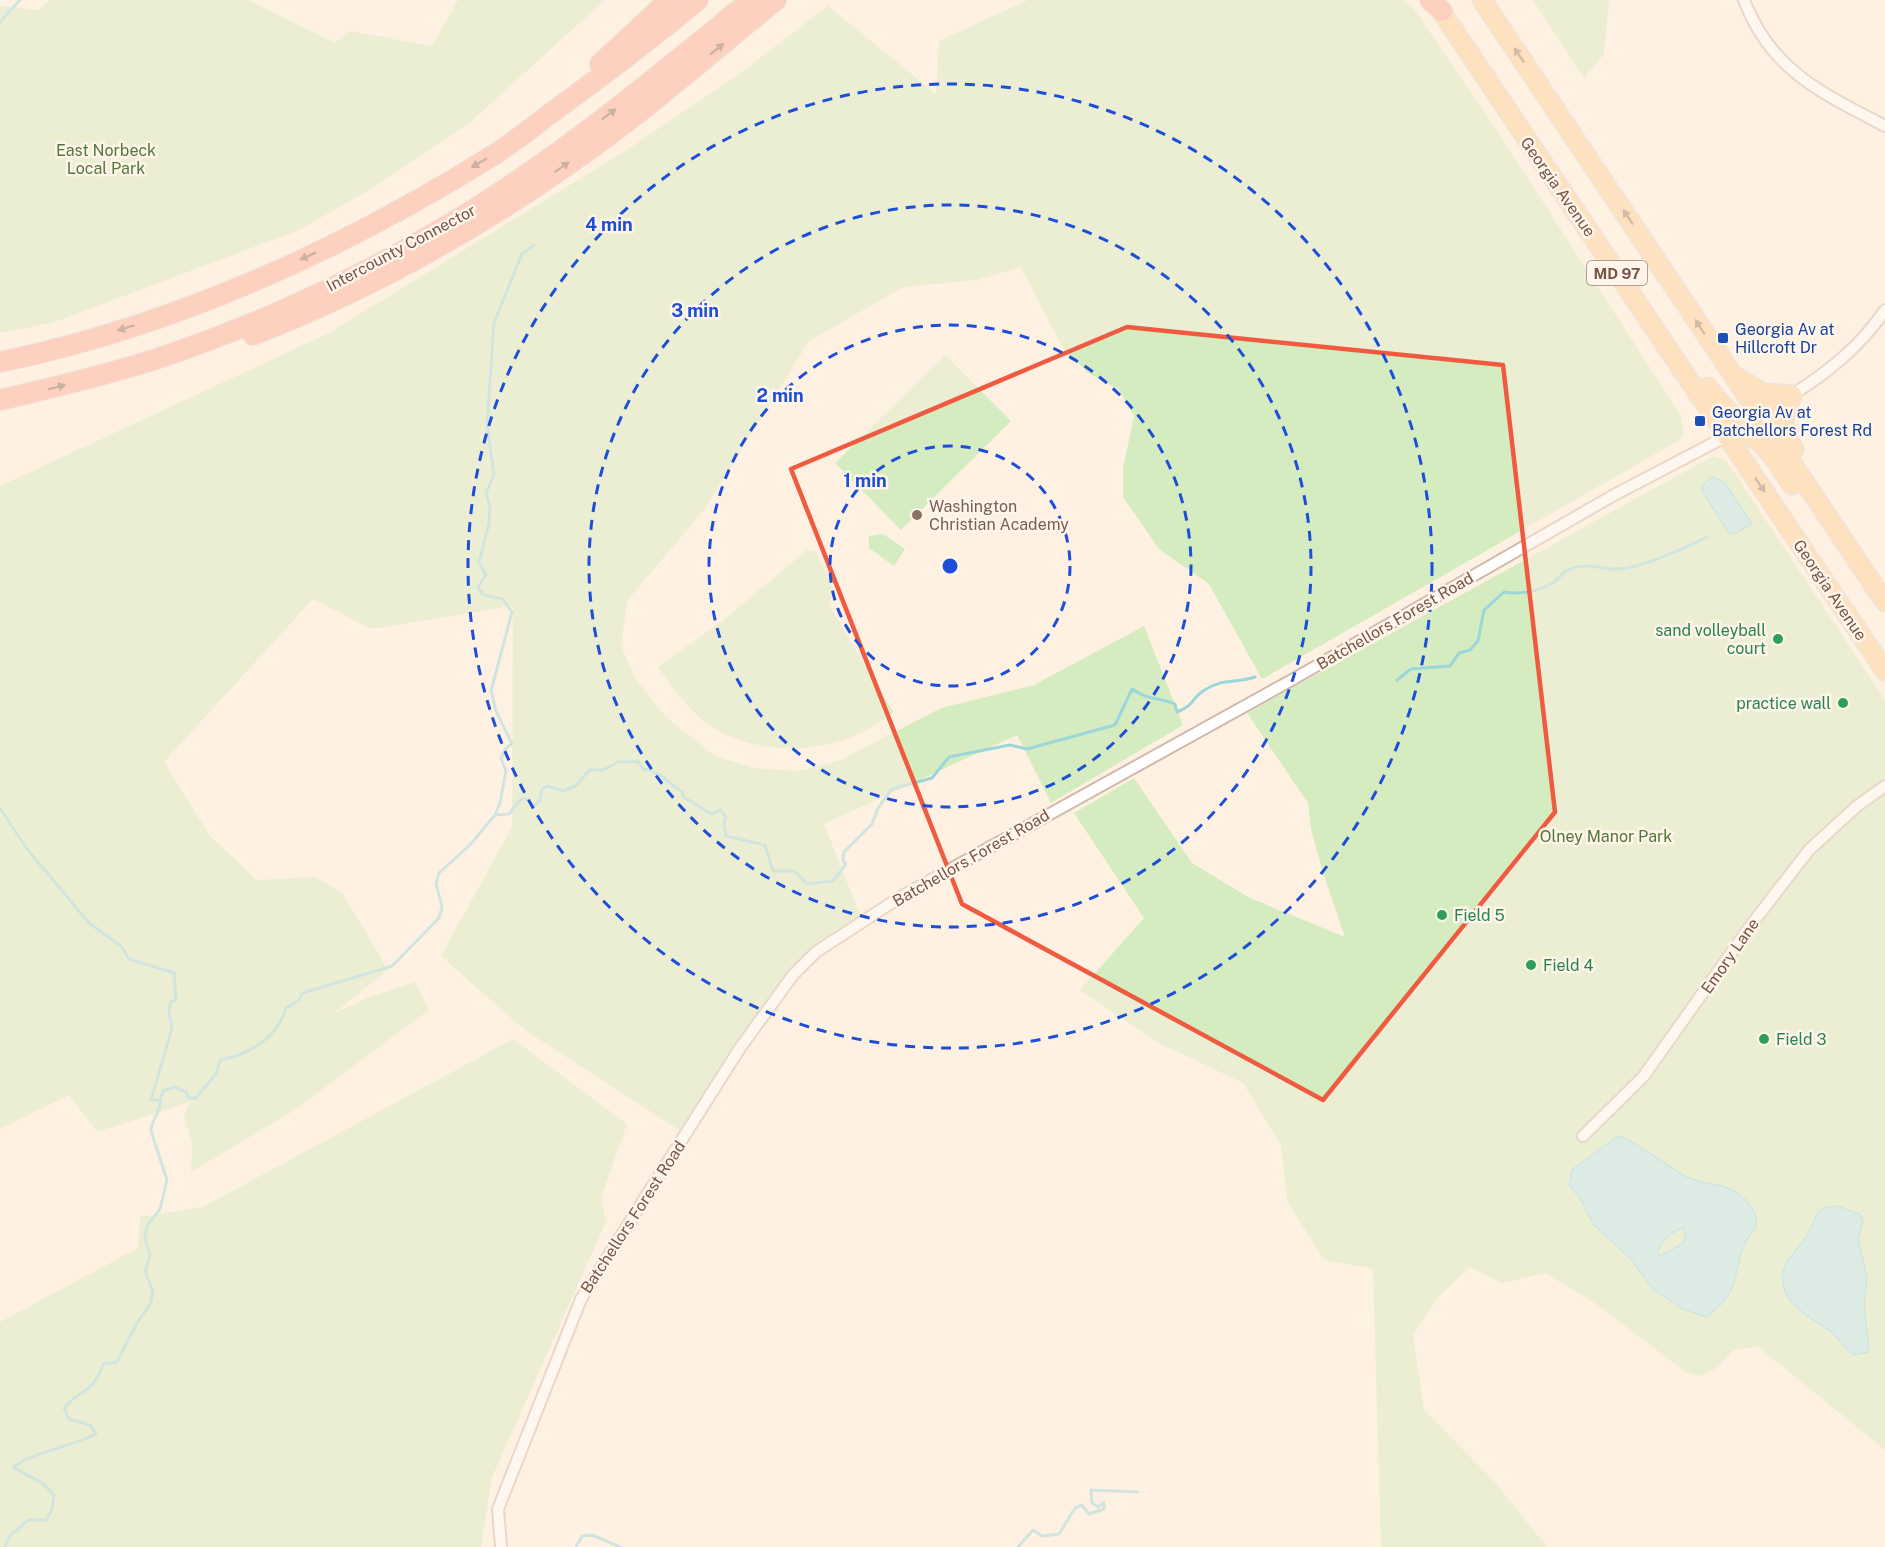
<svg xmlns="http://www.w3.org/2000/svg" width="1885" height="1547" font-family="'Public Sans',sans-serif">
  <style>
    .green { fill: #d5ecc0 }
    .water { fill: #b6e5e8; stroke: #9bd6db; stroke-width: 1.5; fill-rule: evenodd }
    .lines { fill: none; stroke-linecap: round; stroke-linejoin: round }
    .stream { stroke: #9bd6db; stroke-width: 3 }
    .street-casing { stroke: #d1b9ab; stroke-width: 14 }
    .primary-casing { stroke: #dcd3cf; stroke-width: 21 }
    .highway-casing { stroke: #dcd3cf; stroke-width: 22 }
    .street { stroke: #fff; stroke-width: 10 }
    .primary { stroke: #ffd198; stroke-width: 18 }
    .highway { stroke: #fca995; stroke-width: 20 }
    .oneway { fill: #926657 }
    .oneway2 { fill: #a07a5f }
    .marked { fill: none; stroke: #ef5a40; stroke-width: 4.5; stroke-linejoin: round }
    .ring { fill: none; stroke: #1d4ed8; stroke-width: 3; stroke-dasharray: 10 8 }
    .transit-dot { fill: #1a4fb4; stroke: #fff5ea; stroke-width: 2 }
    .education-dot { fill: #8d6e63; stroke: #fff5ea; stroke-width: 2 }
    .leisure-dot { fill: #2e9e5b; stroke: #fff5ea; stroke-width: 2 }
    .labels { text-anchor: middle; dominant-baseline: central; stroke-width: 5; stroke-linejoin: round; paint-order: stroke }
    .shield { fill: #fff5ea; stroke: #a08578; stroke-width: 1.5 }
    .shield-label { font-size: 15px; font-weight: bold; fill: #775547 }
    .park-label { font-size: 16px; fill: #52783c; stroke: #fff5ea }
    .street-label { font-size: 16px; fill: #775547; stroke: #fff5ea }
    .transit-label { font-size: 16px; fill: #164399; stroke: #fff5ea; text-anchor: start }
    .education-label { font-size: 16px; fill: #785e54; stroke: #fff5ea; text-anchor: start }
    .leisure-label { font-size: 16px; fill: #27864d; stroke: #fff5ea; text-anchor: start }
    .centre { fill: #1d4ed8; stroke: #fff5ea; stroke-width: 3 }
    .ring-label { font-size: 18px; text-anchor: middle; font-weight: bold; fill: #1d4ed8; stroke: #fff5ea; stroke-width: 5; stroke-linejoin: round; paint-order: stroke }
  </style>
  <rect width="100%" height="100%" fill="#fef1e2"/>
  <g class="green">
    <path d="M50,0h198l87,43 14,-12 83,15 26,-46h147l-137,124 -94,63 -75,43 -247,93 -52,10v-327l38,4z"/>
    <path d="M1028,0h376l10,9 80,117 187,290 3,17 -6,8 -416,238 -53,-95 -50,-35 -36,-52v-29l11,-52 -16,-27 -30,-16 -25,-25 -42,-81 -44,13 -74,7 -94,54 -106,170 -76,90 -6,45 16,35 29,36 49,39 39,12 45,3 42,-11 100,-52 93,-23 110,-59 39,99 -132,78 -34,-68 -193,89 39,98 -70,53 -106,160 -161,-104 -85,-75 71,-129 1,-221 -142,23 -58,-30 -149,163 46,74 47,44 58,-3 28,17 45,76 -55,44 34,-16 48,-16 14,28 -136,101 -102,61 1,-27 -8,-30 6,-13 -93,30 -28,-37 -69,34v-643l329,-153 296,-182 113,-76 90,-69 108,88 3,-53z"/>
    <path d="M1533,0h76l-5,54 -20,24z"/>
    <path d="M945,355l66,66 -110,109 -66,-67z"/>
    <path d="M1713,456l13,4 159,240v750l-128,-104 -23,4 -17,18 -18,8 -14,-4 -87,-67 -53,-32 -43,10 -32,-16 -29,27 -28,40 11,76 70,71 53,66h-166l-8,-278 -49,-9 -37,-59 -6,-55 -38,-63 -84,-40 -79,-53 64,-72 -70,-105 60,-35 58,85 58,35 95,39 -22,-64 -12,-44 -3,-26 -61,-90z"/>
    <path d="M883,534l22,15 -11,17 -25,-18v-12z"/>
    <path d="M807,550l9,2 17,36 -4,17 64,107c-47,42 -130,49 -184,13 -21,-15 -36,-37 -51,-58l63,-45z"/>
    <path d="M513,1039l114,85 -26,74 5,24 -114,255 -11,70h-481v-225l138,-74 2,-31 63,-10z"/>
  </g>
  <g class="water">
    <path d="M1713,477l12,6 27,41 -18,10 -5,-1 -27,-42v-6z"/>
    <path d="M1618,1136c9,0 54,33 67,40 18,10 38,5 55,19 10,8 18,19 16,32 -29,33 -6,59 -50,90l-23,-8 -30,-20 -23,-31 -37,-34 -13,-26 -11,-13 3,-15zM1683,1228l3,8 -4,8 -24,13c-3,-11 14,-26 25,-29z"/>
    <path d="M1837,1206l23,8 3,7 -5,18 9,39 -3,27 5,47 -14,3c-12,-5 -16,-19 -26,-25 -23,-14 -58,-34 -43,-66 6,-11 16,-19 22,-30 10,-18 5,-27 29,-28z"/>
  </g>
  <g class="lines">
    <g class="stream">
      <path d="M0,22l20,-22"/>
      <path d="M1397,680l14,-11 39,-3 9,-13 11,-3 8,-9 6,-31 20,-18c16,3 34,-1 49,-9 5,-3 8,-9 13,-12 20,-10 32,-2 50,-2 23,0 70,-21 91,-32"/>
      <path d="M0,808l27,41 62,74 32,23 8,13 45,14 2,27 -5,1 -2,11 3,16 -21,72h9c2,11 -9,19 -9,31l16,49 -7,29 -13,17 -2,13 5,16 -5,17 8,19 -2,12 -14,20 -20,39 -14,2c-10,31 -23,24 -39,44l5,11 21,6 6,9c-28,14 -57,16 -83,33 19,12 26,10 41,28l-2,15 -6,10h-18l-18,16 -5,11"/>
      <path d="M495,815l14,-1 12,-15h7l5,8 7,-7 2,-11 6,-3 15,5 14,-6 12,-15h14l15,-8h21l4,7c17,2 25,14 40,23v5c11,5 18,12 29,17l8,-4 6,7 -2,6 2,13 39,9 8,26h21l13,13 26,-3 13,-17 -3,-3 1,-9 28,-28 6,-16 14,-19 40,-11 17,-21 61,-12 17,4 88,-24 17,-36c19,13 25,7 43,15l2,8c18,-7 14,-13 26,-21 21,-14 32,-7 52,-14"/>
      <path d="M160,1100l3,-9 11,-4 12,5 3,6h7l20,-24 4,-14c29,-5 58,-23 66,-52l12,-7 5,-8 89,-27 47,-48 3,-11 -6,-24 3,-10 31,-28 25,-30 5,-12 6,-32 -5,-13 5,-10 6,-4 -16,-33 -5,-20 21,-79 -9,-13 -20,-4 -5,-8 8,-12 -7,-13 10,-39 1,-16 -4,-14 8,-18 -7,-50 7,-102 28,-69 12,-9"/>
      <path d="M576,1547l6,-11 10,-1 28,12"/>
      <path d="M1018,1547l15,-17 9,6 17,-2 16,-26 7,-3 7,9 15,-5v-7l-6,5 -6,-4 -1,-13 47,2"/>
    </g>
    <defs>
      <g id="street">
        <path d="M1744,0c27,71 78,93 141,126"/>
        <path d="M1792,395c36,-23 69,-49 93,-85"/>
        <path d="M1583,1136l60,-59 108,-152 58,-75 48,-44 28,-20"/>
        <path d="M501,1547l-3,-38 83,-210 159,-251 53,-73 23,-23 86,-56 388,-215 324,-186 113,-59"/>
      </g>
      <g id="primary">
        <path d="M1482,0l403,602"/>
        <path d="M1434,1l451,670"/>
        <path d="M1738,378l26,15 28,2"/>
        <path d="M1708,387c35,47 39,38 84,8"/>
        <path d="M1792,395c-9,26 -14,30 2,54"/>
        <path d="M1727,436c33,-11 50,28 65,49"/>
      </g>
      <g id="highway">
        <path d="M1430,0l12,11"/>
        <path d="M600,64l69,-64"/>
        <path d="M253,335c134,-52 261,-127 375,-214 50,-39 99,-81 148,-121"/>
        <path d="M0,362c174,-36 341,-112 492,-206 23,-14 44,-32 66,-48 48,-35 94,-70 140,-108"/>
        <path d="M0,400c51,-12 103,-24 153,-40 115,-38 230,-93 331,-157 95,-61 180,-132 267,-203"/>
      </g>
    </defs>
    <use href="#street" class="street-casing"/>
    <use href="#primary" class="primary-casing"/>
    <use href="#highway" class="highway-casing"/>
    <use href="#street" class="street"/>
    <use href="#primary" class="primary"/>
    <use href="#highway" class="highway"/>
  </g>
  <defs><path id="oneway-solid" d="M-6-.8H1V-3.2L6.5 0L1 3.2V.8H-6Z" transform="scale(1.5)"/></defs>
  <g class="oneway">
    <use href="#oneway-solid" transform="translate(717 49) rotate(-39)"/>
    <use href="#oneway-solid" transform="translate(609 114) rotate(-37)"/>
    <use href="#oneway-solid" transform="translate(479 163) rotate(150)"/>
    <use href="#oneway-solid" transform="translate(562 167) rotate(-35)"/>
    <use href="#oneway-solid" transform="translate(308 256) rotate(156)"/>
    <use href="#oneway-solid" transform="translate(126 328) rotate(163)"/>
    <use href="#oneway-solid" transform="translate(57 387) rotate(-15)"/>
  </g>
  <g class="oneway2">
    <use href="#oneway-solid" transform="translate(1519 55) rotate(-124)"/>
    <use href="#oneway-solid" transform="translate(1628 217) rotate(-123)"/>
    <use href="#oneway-solid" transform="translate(1700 327) rotate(-123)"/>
    <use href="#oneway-solid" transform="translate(1760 485) rotate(56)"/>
  </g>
  <path d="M0 0H1885V1547H0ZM1127,327l376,38 52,447 -232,288 -361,-196 -171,-435z" fill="#fef1e2" fill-opacity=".55" fill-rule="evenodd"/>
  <path class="marked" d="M1127,327l376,38 52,447 -232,288 -361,-196 -171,-435z"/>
  <g class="ring">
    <circle cx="950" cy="566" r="120"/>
    <circle cx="950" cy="566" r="241"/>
    <circle cx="950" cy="566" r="361"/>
    <circle cx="950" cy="566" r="482"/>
  </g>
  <g class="transit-dot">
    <rect x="1717" y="332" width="12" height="12" rx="3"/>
    <rect x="1694" y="415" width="12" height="12" rx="3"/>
  </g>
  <circle class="education-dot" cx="917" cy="515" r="6"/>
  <g class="leisure-dot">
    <circle cx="1778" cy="639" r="6"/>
    <circle cx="1843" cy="703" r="6"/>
    <circle cx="1442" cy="915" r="6"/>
    <circle cx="1531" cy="965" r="6"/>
    <circle cx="1764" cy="1039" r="6"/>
  </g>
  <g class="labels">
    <rect class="shield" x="1587" y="261" width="60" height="24" rx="4.5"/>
    <g class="shield-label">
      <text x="1617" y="273">MD 97</text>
    </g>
    <g class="park-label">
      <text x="106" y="150">East Norbeck<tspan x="106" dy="18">Local Park</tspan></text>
      <text x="1606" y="836">Olney Manor Park</text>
    </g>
    <g class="street-label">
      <text transform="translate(1558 187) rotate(55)">Georgia Avenue</text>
      <text transform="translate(401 248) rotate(-28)">Intercounty Connector</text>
      <text transform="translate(1830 590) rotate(56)">Georgia Avenue</text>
      <text transform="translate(1395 621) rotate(-30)">Batchellors Forest Road</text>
      <text transform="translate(971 858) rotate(-30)">Batchellors Forest Road</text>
      <text transform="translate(1730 956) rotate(-55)">Emory Lane</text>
      <text transform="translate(633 1217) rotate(-57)">Batchellors Forest Road</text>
    </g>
    <g class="transit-label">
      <text x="1735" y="329">Georgia Av at<tspan x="1735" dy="18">Hillcroft Dr</tspan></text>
      <text x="1712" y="412">Georgia Av at<tspan x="1712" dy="18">Batchellors Forest Rd</tspan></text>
    </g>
    <g class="education-label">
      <text x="929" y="506">Washington<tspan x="929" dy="18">Christian Academy</tspan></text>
    </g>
    <g class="leisure-label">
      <text x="1766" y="630" text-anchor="end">sand volleyball<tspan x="1766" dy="18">court</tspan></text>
      <text x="1831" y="703" text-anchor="end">practice wall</text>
      <text x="1454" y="915">Field 5</text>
      <text x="1543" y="965">Field 4</text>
      <text x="1776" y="1039">Field 3</text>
    </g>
  </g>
  <circle cx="950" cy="566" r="9" class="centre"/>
  <g class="ring-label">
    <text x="609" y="231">4 min</text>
    <text x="695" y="317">3 min</text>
    <text x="780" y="402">2 min</text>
    <text x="865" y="487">1 min</text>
  </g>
</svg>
